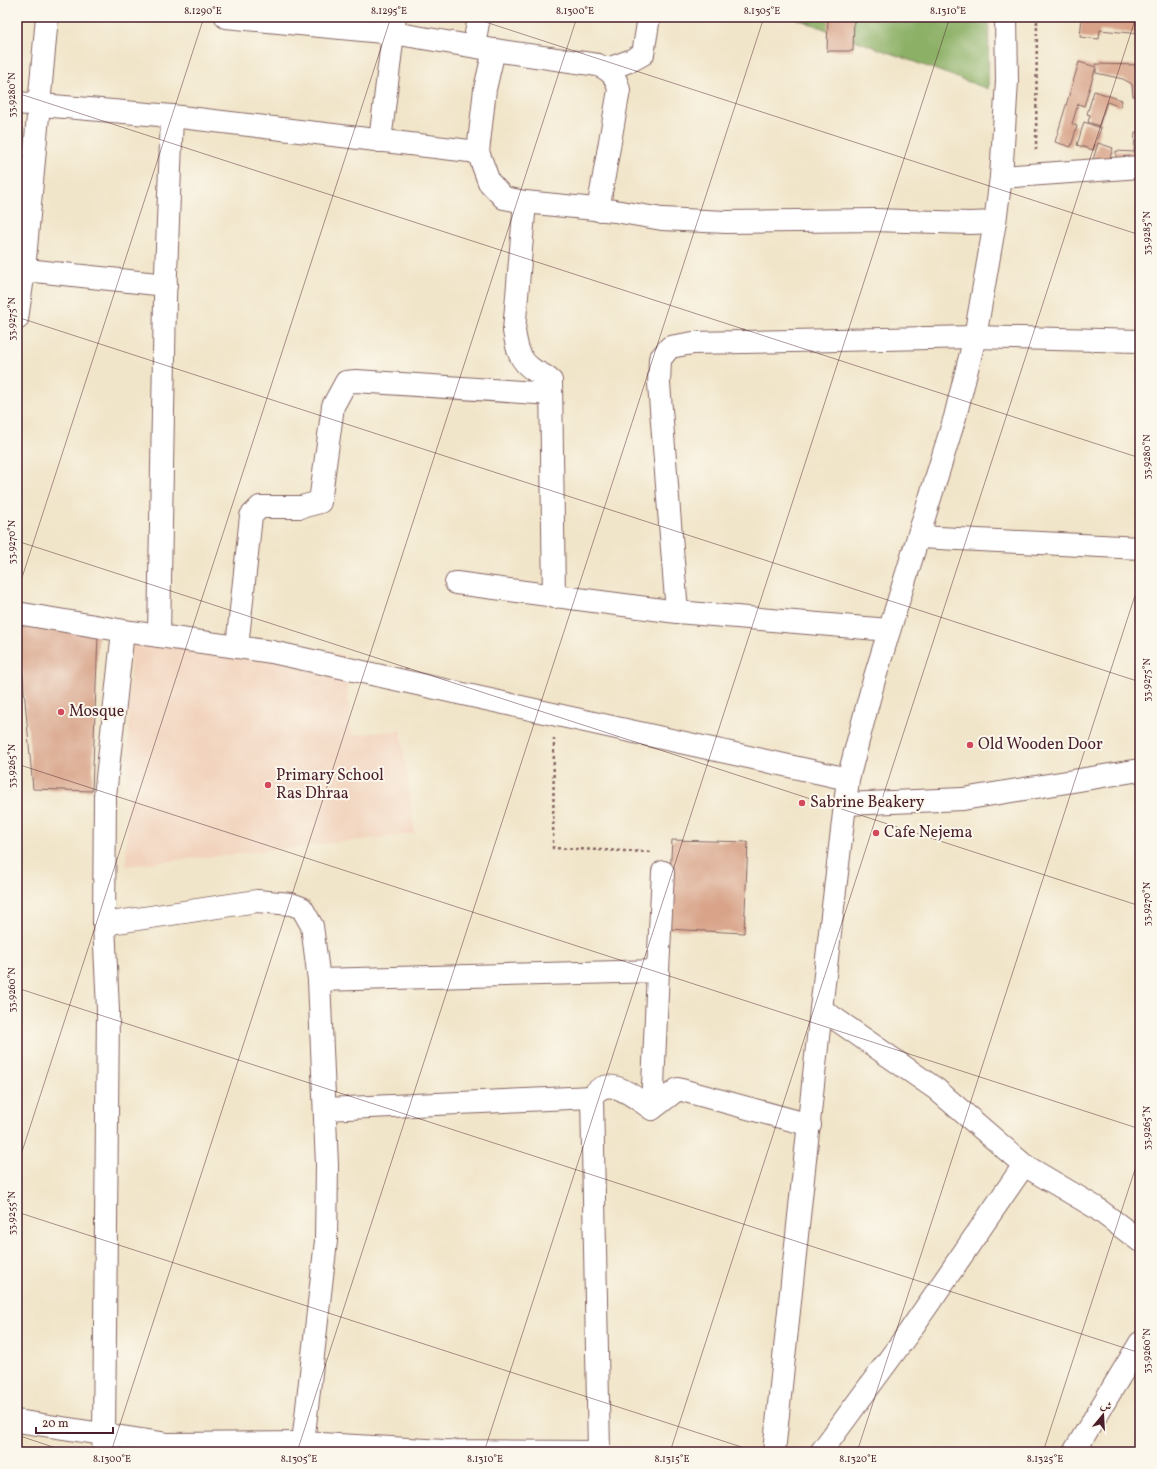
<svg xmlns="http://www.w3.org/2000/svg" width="1157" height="1469" font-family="Vollkorn,Amiri,serif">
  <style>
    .built { fill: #f2d4be }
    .forest { fill: #8cb066; stroke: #6b6848 }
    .building { fill: #d8a388 }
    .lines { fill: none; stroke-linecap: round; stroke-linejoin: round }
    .minor-casing { stroke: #846462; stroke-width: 24 }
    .tertiary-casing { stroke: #846462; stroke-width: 24 }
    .path { stroke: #846462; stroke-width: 2.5; stroke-dasharray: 3 3; stroke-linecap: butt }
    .minor { stroke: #fff; stroke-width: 22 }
    .tertiary { stroke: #fff; stroke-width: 22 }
    .ticks { fill: none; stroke: #4a1f2b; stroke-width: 1; stroke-opacity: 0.45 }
    .poi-dot { fill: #d1495b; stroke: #fbf7ec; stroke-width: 1.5 }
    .labels { text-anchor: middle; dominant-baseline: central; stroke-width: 4; stroke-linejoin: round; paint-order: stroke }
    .poi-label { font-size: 16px; fill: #4a1f2b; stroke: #fbf7ec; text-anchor: start }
    .neatline { fill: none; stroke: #4a1f2b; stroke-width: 1.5 }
    .ticks-label { font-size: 10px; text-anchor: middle; fill: #4a1f2b }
  </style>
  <rect width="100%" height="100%" fill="#fbf7ec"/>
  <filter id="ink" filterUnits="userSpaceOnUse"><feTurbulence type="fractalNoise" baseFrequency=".025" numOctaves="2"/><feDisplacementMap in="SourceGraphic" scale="8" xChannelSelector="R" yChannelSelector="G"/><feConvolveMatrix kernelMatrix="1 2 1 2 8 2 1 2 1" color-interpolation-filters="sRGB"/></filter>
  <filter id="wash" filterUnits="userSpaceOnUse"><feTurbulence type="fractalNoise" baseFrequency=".012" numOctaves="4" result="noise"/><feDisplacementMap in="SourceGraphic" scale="16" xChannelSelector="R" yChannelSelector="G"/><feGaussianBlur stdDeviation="0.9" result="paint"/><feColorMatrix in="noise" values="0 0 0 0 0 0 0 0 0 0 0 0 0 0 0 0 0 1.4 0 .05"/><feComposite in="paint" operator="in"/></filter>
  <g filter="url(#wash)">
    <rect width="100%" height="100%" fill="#f1e5c9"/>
    <path class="built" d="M131,632l213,23 8,80 49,-5 14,104 -289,32z"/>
    <path class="forest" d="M792,17h197l-1,72z"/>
    <g id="blocks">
      <g class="building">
        <path d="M828,17h26l-1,34h-26z"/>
        <path d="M1082,17l58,1v16l-40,-4 -1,9 -19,-2z"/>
        <path d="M1079,62l17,5 -12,39 -6,-2 -6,20 5,2 -6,21 -16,-5z"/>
        <path d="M1096,64l44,1v31h-7l-1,-12 -9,-5 -27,-6z"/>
        <path d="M1094,91l28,9 -2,7 -13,-5 -8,24 -11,-4 2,-7 -3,-1z"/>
        <path d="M1084,122l17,6 -8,22 -16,-5z"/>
        <path d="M1135,132h5v32l-24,1v-14l18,1z"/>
        <path d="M1098,143l15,5 -6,20 -15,-5z"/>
        <path d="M18,622l80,12 -6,157 -59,-2z"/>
        <path d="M672,840l76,2 -4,91 -77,-4z"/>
      </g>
    </g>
  </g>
  <g filter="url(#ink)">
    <use href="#blocks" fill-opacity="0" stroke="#846462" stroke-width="1"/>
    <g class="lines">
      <defs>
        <g id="minor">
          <path d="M226,17l167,16 101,17 -9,39 -7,63 11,30 15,16 21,4 90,9 47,8 64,3 148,-2 96,3 25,-1"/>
          <path d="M474,45l5,-28"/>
          <path d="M494,50l104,15c12,5 18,11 21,25l-21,120"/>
          <path d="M608,69l24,-9 11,-6 6,-37"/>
          <path d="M17,103l155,13 -7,183 -6,337"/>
          <path d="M172,116l306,36"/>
          <path d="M380,141l15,-124"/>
          <path d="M1001,177l139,-10"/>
          <path d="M525,202l-11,129c3,18 5,30 21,40 7,3 11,5 16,10l3,216"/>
          <path d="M17,269l149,16"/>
          <path d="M17,319l7,-49 23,-253"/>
          <path d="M919,537l221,11"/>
          <path d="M456,583l221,29 212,18"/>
          <path d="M677,612l-18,-228 1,-25 10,-12 23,-4 282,-6 165,4"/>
          <path d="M17,613l114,19 141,20 576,127"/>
          <path d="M237,647l14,-131 9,-9h41l19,-5 13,-96 13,-24 10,-1 195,13"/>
          <path d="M845,804l118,-5 177,-29"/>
          <path d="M104,924l153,-23 34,3 11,4 10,18 7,54 8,185 -1,76 -23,202"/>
          <path d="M658,971l5,-99"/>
          <path d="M319,980l339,-9 -6,138"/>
          <path d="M821,1009l115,80 88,76 71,42 45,34"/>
          <path d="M325,1109l267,-12"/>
          <path d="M17,1421l151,23 135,-1 141,8 155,1 -7,-355c16,-25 43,1 60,12l26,-20 132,36"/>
          <path d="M103,1452l1,-16 4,-426 -4,-86 1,-128 18,-165"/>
          <path d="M821,1452l86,-117 117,-170"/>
          <path d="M1074,1452l66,-109"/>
        </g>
        <path id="tertiary" d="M774,1452l47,-443 27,-230 26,-99 81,-263 20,-80 20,-115 6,-45 6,-96 -1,-64"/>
      </defs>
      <use href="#minor" class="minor-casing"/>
      <use href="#tertiary" class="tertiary-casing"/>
      <g class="path">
        <path d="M1036,150l1,-133"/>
        <path d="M554,738l-1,110 97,4"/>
      </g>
      <use href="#minor" class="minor"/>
      <use href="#tertiary" class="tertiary"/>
    </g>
  </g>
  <path class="ticks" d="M470,17l670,218M17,19l1,-2M17,93l1123,365M17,317l1123,365M17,541l1123,365M17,593l187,-576M17,764l1123,365M17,988l1123,365M17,1167l374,-1150M17,1212l740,240M17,1435l51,17M111,1452l466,-1435M297,1452l467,-1435M484,1452l466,-1435M670,1452l466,-1435M857,1452l283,-872M1043,1452l97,-298"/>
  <g class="poi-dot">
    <circle cx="61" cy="712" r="4"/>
    <circle cx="970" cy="745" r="4"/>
    <circle cx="268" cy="785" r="4"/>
    <circle cx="802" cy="803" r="4"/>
    <circle cx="876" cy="833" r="4"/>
  </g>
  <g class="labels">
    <g class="poi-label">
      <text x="69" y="712">Mosque</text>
      <text x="978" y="745">Old Wooden Door</text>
      <text x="276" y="776">Primary School<tspan x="276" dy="18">Ras Dhraa</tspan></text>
      <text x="810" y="803">Sabrine Beakery</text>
      <text x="884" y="833">Cafe Nejema</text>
    </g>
  </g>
  <rect width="1157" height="1469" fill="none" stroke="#fbf7ec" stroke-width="44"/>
  <g transform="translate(1103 1415) rotate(18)" stroke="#fbf7ec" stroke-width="3" paint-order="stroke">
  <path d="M0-3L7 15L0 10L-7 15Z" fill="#4a1f2b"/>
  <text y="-6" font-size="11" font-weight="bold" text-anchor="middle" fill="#4a1f2b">ش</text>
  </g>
  <path d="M36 1427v6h77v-6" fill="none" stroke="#4a1f2b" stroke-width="2"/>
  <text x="42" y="1427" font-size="12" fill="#4a1f2b" stroke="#fbf7ec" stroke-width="3" paint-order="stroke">20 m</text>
  <rect x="22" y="22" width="1113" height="1425" class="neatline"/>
  <g class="ticks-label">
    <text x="203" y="14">8.1290°E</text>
    <text x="389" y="14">8.1295°E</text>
    <text x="575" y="14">8.1300°E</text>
    <text x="762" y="14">8.1305°E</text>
    <text x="948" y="14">8.1310°E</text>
    <text transform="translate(11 95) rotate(-90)" y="4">33.9280°N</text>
    <text transform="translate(1146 233) rotate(-90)" y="4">33.9285°N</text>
    <text transform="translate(11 319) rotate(-90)" y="4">33.9275°N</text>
    <text transform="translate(1146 457) rotate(-90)" y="4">33.9280°N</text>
    <text transform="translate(11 542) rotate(-90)" y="4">33.9270°N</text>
    <text transform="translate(1146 680) rotate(-90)" y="4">33.9275°N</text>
    <text transform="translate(11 766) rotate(-90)" y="4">33.9265°N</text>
    <text transform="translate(1146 904) rotate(-90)" y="4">33.9270°N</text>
    <text transform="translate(11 990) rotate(-90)" y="4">33.9260°N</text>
    <text transform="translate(1146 1128) rotate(-90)" y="4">33.9265°N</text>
    <text transform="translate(11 1213) rotate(-90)" y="4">33.9255°N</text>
    <text transform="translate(1146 1351) rotate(-90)" y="4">33.9260°N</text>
    <text x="112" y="1462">8.1300°E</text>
    <text x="299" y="1462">8.1305°E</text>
    <text x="485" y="1462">8.1310°E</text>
    <text x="672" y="1462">8.1315°E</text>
    <text x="858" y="1462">8.1320°E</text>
    <text x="1045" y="1462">8.1325°E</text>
  </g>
</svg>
